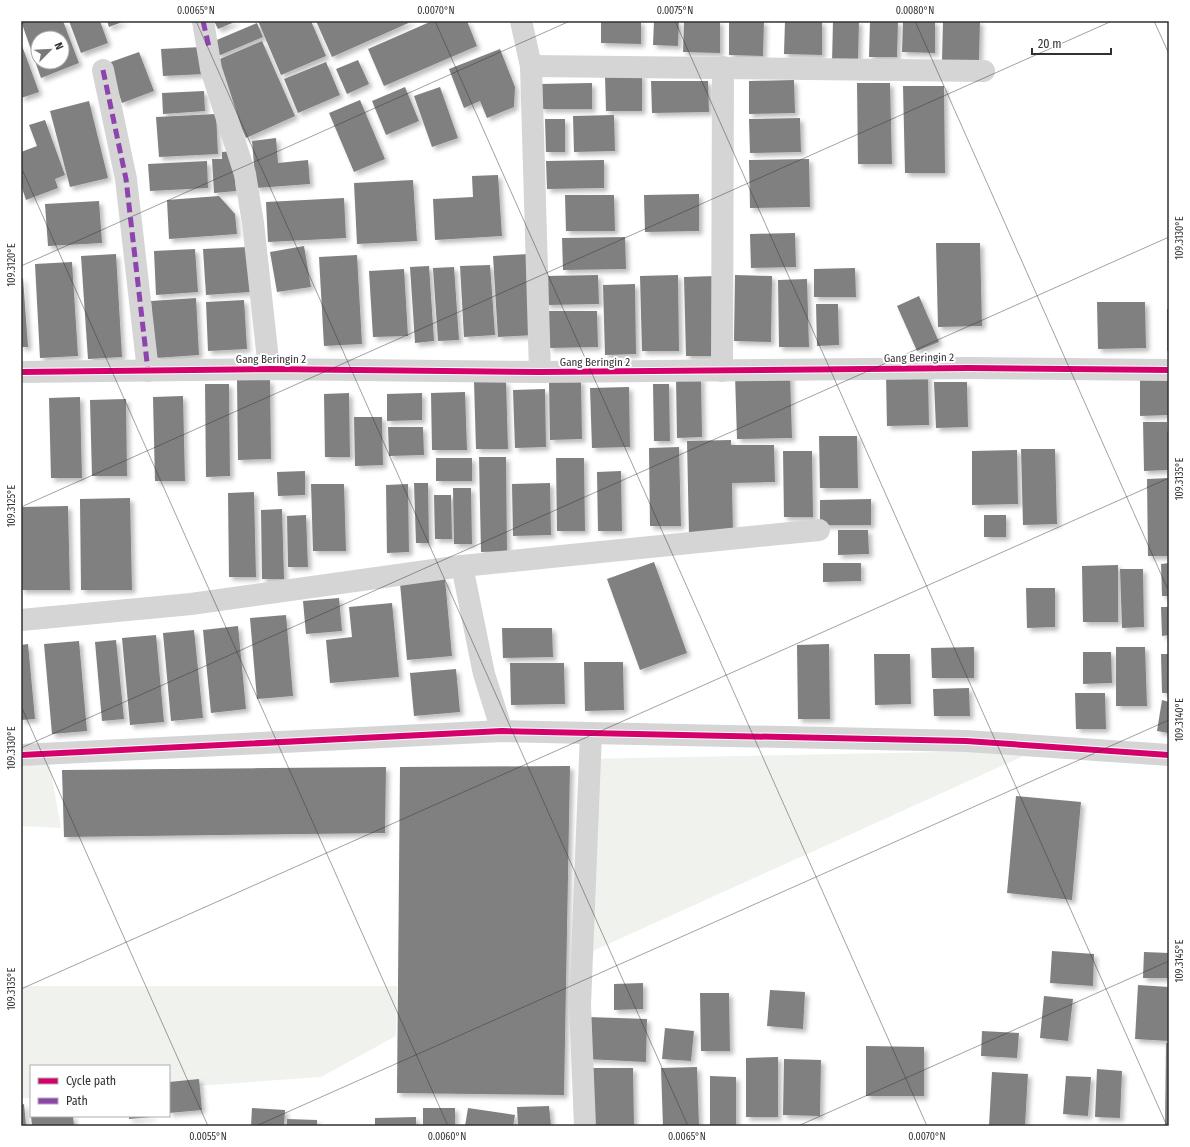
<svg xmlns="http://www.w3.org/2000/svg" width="1190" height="1147" font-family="'Fira Sans Condensed',sans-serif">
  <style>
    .green { fill: #f0f3ed }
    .building { fill: #808080; fill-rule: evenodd; filter: url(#shadow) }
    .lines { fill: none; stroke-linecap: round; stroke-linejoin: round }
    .street { stroke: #d5d5d5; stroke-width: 22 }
    .quiet { stroke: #8e44ad; stroke-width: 5; stroke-dasharray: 10 5; stroke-linecap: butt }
    .cycleway-casing { stroke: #fff; stroke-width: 8 }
    .cycleway { stroke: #d6006c; stroke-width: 6 }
    .ticks { fill: none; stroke: #313131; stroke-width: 1; stroke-opacity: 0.45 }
    .labels { text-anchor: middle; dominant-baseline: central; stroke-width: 4; stroke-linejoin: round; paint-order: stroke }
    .street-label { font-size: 11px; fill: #313131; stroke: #fff }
    .neatline { fill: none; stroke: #313131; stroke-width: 1.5 }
    .ticks-label { font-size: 10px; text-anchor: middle; fill: #313131 }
  </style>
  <defs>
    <filter id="shadow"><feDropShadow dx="3.5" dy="3.5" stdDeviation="2" flood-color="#0004"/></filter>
  </defs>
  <rect width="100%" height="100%" fill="#fff"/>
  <g class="green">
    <path d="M1037,750l-464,210 8,-201z"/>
    <path d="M21,761h28l12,67 -40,-2z"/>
    <path d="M21,986h376l-1,50 -75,41 -152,11v-22h-138v32h-10z"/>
  </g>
  <g class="building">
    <path d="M21,21h42l16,42 -38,15zM38,38h24v24h-24z"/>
    <path d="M69,21h31l8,22 -27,10z"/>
    <path d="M107,21h18l-16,6z"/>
    <path d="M214,21h23l-19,8z"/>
    <path d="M258,21h53l15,35 -45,19z"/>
    <path d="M316,21h97l-81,36z"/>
    <path d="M432,21h35l10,25 -93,40 -16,-37z"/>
    <path d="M601,21h40v23l-40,-1z"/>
    <path d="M654,21h25l-1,25 -25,-1z"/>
    <path d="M684,21h36v32l-37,-1z"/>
    <path d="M729,21h35l-1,35 -34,-1z"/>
    <path d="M785,21h37v34l-38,-1z"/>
    <path d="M833,21h26l-1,43 -26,-1z"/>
    <path d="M870,21h28l-1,36h-28z"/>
    <path d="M903,21h32v32l-33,-1z"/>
    <path d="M943,21h37l-1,40 -37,-1z"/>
    <path d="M257,23l6,14 -45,19 -6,-14z"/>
    <path d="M262,41l33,75 -49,22 -33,-76z"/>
    <path d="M21,43l18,49 -18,6z"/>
    <path d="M202,47l2,27 -41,2 -2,-27z"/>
    <path d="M500,49l15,38 -1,20 -27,11 -7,-17 -16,7 -15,-39z"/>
    <path d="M139,52l15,39 -32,12 -14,-40z"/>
    <path d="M358,60l11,24 -22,10 -11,-25z"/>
    <path d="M326,62l14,33 -42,18 -14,-34z"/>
    <path d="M642,74v37h-36l-1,-36z"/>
    <path d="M794,80l1,33 -46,1v-33z"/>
    <path d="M651,81h57l1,31 -57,1z"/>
    <path d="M592,83v26h-51l-1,-25z"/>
    <path d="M857,83h33l2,81h-34z"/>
    <path d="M903,86h41l1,87h-40z"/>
    <path d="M405,87l14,34 -33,14 -14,-34z"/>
    <path d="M440,87l18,51 -26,9 -18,-51z"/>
    <path d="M204,91l1,20 -42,3 -1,-21z"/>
    <path d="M360,100l25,59 -31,13 -25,-59z"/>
    <path d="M89,101l19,77 -38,9 -20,-76z"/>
    <path d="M216,114l2,40 -59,3 -3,-40z"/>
    <path d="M614,115l1,36 -41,1 -1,-36z"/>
    <path d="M800,118l1,34 -51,1 -1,-34z"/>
    <path d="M545,119h20v33h-19z"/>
    <path d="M45,120l20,55 -10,4 3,9 -32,12 -5,-15v-33l16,-6 -8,-21z"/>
    <path d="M276,138l2,25 30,-3 2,24 -54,4 -4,-47z"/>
    <path d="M232,151l4,40 -22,2 -2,-34h10v-7z"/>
    <path d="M809,159l1,48 -60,1 -1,-48z"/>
    <path d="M604,160v28l-57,1 -1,-28z"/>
    <path d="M207,161l1,27 -58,3 -2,-27z"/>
    <path d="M498,175l4,61 -67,4 -2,-41 40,-2 -1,-21z"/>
    <path d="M413,180l4,61 -60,3 -3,-61z"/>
    <path d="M699,194v37l-54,1 -1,-37z"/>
    <path d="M565,195h49l1,36h-49z"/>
    <path d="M219,196l16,18 2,20 -68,5 -2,-39z"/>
    <path d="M344,198l2,40 -78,4 -2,-40z"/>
    <path d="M99,201l3,42 -54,3 -3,-42z"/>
    <path d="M795,233l1,34 -45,1 -1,-34z"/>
    <path d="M625,237l1,32 -63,1 -1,-32z"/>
    <path d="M936,243h44l2,83 -44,1z"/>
    <path d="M304,246l7,41 -34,5 -7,-40z"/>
    <path d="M248,247l2,45 -44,3 -3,-46z"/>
    <path d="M195,249l3,43 -42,3 -2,-44z"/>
    <path d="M116,254l6,103 -34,2 -7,-103z"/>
    <path d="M529,254l5,81 -36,2 -5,-81z"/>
    <path d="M357,255l5,89 -38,2 -5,-89z"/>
    <path d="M72,262l6,94 -38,2 -5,-94z"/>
    <path d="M490,265l5,70 -31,2 -4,-71z"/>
    <path d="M429,266l5,75 -19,2 -5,-76z"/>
    <path d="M454,267l5,73 -21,1 -5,-73z"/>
    <path d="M855,268l1,29h-42v-28z"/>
    <path d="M404,269l4,67 -35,1 -4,-66z"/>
    <path d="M598,275l1,29 -53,1v-29z"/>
    <path d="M678,275l1,76h-37l-2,-75z"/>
    <path d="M735,275l37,1 -1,66 -37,-1z"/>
    <path d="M716,276l2,80h-32l-2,-79z"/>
    <path d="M21,278h2l5,69h-7z"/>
    <path d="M807,279l2,68h-30l-1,-67z"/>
    <path d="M635,284l1,70 -31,1 -2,-70z"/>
    <path d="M919,296l20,46 -22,9 -20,-45z"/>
    <path d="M196,298l3,57 -44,3 -4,-57z"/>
    <path d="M244,300l3,49 -39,2 -2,-49z"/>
    <path d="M1097,302h48l1,46 -48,1z"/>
    <path d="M816,304h22l1,41 -22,1z"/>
    <rect x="1167" y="309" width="2" height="42"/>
    <path d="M548,311h49l1,36 -49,1z"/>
    <path d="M790,373l2,65 -55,1 -2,-65z"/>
    <path d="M886,374h42l1,51 -42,1z"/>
    <path d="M676,377h25l1,60 -25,1z"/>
    <path d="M1169,377v38l-29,1v-38z"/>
    <path d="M237,380h33l1,79 -33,1z"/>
    <path d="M581,380l1,59 -32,1 -1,-59z"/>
    <path d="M474,381h32l2,68h-32z"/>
    <path d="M934,382h33l1,45 -32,1z"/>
    <path d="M205,384h24l1,92 -24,1z"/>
    <path d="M653,384h16l1,57h-16z"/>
    <path d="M629,387l1,60 -38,1 -2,-60z"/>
    <path d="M545,389l1,58 -31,1 -2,-58z"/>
    <path d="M465,392l2,58h-35l-1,-57z"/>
    <path d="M349,393l1,64h-25l-1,-63z"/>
    <path d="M422,393v27l-35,1v-27z"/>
    <path d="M183,396l2,85h-30l-2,-84z"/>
    <path d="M80,397l2,81h-31l-2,-80z"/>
    <path d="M126,399l1,77h-35l-2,-76z"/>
    <path d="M354,417h28l1,48 -28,1z"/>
    <path d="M1143,422h24v10h2v38l-25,1z"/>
    <path d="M388,427h35l1,28 -35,1z"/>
    <path d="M819,436h38l1,52h-38z"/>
    <path d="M731,440v5h43l1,37 -43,1 1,51 -44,1 -2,-94z"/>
    <path d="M679,447l2,79h-31l-1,-78z"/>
    <path d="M1021,449h34l2,75 -34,1z"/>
    <path d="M1017,450l1,54 -46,1v-54z"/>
    <path d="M783,451h29l1,66h-29z"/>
    <path d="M479,457h27l1,94 -26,1z"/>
    <rect x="436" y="458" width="36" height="23"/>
    <path d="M556,458h28l1,73h-28z"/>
    <path d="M305,471v24l-27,1 -1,-24z"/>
    <path d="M621,471l1,60h-24l-1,-59z"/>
    <path d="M1169,478v78h-21l-1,-77z"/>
    <path d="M414,483h14l1,60h-13z"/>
    <path d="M550,483l1,52 -38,1 -1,-52z"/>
    <path d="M311,484h33l2,67h-33z"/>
    <path d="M408,484l1,68 -22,1 -1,-68z"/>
    <path d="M453,488h18l1,56h-18z"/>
    <path d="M254,492l2,85h-27l-1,-84z"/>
    <path d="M434,495h17l1,44h-17z"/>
    <path d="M130,498l2,92h-51l-1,-91z"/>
    <path d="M871,499v26h-51v-25z"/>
    <path d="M68,506l2,84h-49v-83z"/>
    <path d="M282,509l2,70h-22l-1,-69z"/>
    <path d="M306,515l2,52h-20l-1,-51z"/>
    <rect x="984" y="515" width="22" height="22"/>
    <path d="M838,530h30l1,24 -31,1z"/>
    <path d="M654,562l33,91 -47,17 -33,-91z"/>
    <path d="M823,563h38v18l-38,1z"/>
    <path d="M1169,563v33h-7l-1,-32z"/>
    <path d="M1118,565v57h-35l-1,-56z"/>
    <path d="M1120,569h23l1,58 -22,1z"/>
    <path d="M445,579l7,77 -45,4 -7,-77z"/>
    <path d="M1026,588h29v39l-28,1z"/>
    <path d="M339,598l3,33 -36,3 -3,-33z"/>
    <path d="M392,603l7,74 -69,6 -4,-43 26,-3 -3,-30z"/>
    <path d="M1161,607h8v28l-7,1z"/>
    <path d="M286,615l7,81 -36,3 -7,-81z"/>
    <path d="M238,626l8,83 -35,4 -8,-83z"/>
    <path d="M502,628h50l1,29 -50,1z"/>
    <path d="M194,630l9,88 -32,3 -8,-88z"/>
    <path d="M156,635l8,87 -34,3 -8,-87z"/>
    <path d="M116,640l8,79 -22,2 -7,-79z"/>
    <path d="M79,641l8,90 -35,3 -8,-90z"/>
    <path d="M28,644l7,75 -14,1v-75z"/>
    <path d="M829,644l1,75h-32l-1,-74z"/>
    <path d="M974,647v31h-42l-1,-30z"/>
    <path d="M1116,647h29l2,59h-31z"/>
    <path d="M1083,652h28l1,31 -29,1z"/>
    <path d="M874,654h36l1,50 -36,1z"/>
    <path d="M1161,654h8v39h-7z"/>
    <path d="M584,662h39l1,48 -39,1z"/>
    <path d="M510,663h54l1,41 -54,1z"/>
    <path d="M456,669l4,43 -46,4 -4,-43z"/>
    <path d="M969,688l1,28h-36l-1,-27z"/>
    <path d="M1075,693h30l1,36h-30z"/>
    <path d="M1162,700l7,2v31l-12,-2z"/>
    <path d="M570,766l-6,329 -167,-2 3,-326z"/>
    <path d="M386,767l-1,66 -321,4 -2,-67z"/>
    <path d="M1016,796l65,6 -9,98 -65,-7z"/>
    <path d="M1052,951l42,3 -1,32 -43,-3z"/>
    <path d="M1144,952l25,1v25h-26z"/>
    <path d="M643,983v26l-29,1v-26z"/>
    <path d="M1138,985l31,2v54l-34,-2z"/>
    <path d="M770,990l35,2 -2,37 -36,-3z"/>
    <path d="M700,993h29l1,58h-29z"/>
    <path d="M1044,996l29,3 -5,42 -28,-3z"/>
    <path d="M588,1017l59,2 -1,43 -60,-3z"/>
    <path d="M665,1028l29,3 -3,30 -29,-2z"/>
    <path d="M982,1031l37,2 -2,25 -36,-2z"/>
    <path d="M1166,1043h3v83h-4z"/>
    <path d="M866,1046l58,1v49h-58z"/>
    <path d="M778,1057v60h-32v-59z"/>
    <path d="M784,1059l37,1 -1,56 -37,-1z"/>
    <path d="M697,1067l2,59h-36l-2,-58z"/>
    <path d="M589,1068h44l1,58h-44z"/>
    <path d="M1097,1069l25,2 -2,47 -25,-1z"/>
    <path d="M992,1072l36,2 -3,52h-36z"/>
    <path d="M710,1076l26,1v49h-26z"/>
    <path d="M1066,1076l25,1 -3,39 -25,-2z"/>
    <path d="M199,1079l3,31 -33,3v-31z"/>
    <path d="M24,1104l2,22h-5v-21z"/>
    <path d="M549,1106l2,20h-33l-1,-19z"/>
    <path d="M252,1108l33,2 -1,16h-33z"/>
    <rect x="423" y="1108" width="32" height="18"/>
    <path d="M468,1108l47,7 -2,11h-48z"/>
    <path d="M31,1116h42l1,10h-42z"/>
    <path d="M129,1116h23v1l-23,2z"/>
    <path d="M416,1117v9h-41v-8z"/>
    <path d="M287,1119l30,1v6h-30z"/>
  </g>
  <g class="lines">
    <g class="street">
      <path d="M203,21l8,48 34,105 8,49 16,146"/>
      <path d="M521,21l10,45 9,306"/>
      <path d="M531,66l453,5"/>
      <path d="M103,70l23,109 22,192"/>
      <path d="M722,371l1,-304"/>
      <path d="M21,372l248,-3 271,3 429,-4 200,2"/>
      <path d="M462,566l22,108 18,57"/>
      <path d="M21,620l170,-16 271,-38 357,-36"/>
      <path d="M21,755l481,-24 464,10 203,14"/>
      <path d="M585,1126l-5,-121 11,-272"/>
    </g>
    <g class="quiet">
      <path d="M203,21l6,26"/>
      <path d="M103,70l23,109 22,192"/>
    </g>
    <defs>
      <g id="cycleway">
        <path d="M21,372l248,-3 271,3 429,-4 200,2"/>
        <path d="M21,755l481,-24 464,10 203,14"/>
      </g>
    </defs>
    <use href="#cycleway" class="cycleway-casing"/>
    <use href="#cycleway" class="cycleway"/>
  </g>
  <path class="ticks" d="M196,21l492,1105M435,21l492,1105M675,21l492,1105M915,21l254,571M1154,21l15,33M21,24l7,-3M21,167l427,959M21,266l549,-245M21,507l1091,-486M21,706l187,420M21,748l1148,-511M21,989l1148,-511M256,1126l913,-406M798,1126l371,-165"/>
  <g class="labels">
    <g class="street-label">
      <text transform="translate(919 358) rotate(-1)">Gang Beringin 2</text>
      <text x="271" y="359">Gang Beringin 2</text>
      <text x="595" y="362">Gang Beringin 2</text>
    </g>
  </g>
  <rect width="1190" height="1147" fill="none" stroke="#ffffff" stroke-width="44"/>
  <rect x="30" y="1065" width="140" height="52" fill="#ffffff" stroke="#adadad"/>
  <rect x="38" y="1078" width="20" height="6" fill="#d6006c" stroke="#adadad"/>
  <text x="66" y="1085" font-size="12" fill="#313131">Cycle path</text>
  <rect x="38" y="1098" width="20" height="6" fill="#8e44ad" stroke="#adadad"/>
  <text x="66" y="1105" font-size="12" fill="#313131">Path</text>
  <g transform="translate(50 50) rotate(66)"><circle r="19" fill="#ffffff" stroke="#adadad"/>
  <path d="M0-3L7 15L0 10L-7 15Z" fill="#797979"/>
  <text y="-6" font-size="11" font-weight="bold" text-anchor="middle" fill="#313131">N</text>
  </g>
  <path d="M1032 48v6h79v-6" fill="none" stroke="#313131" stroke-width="2"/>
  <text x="1038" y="48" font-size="12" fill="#313131" stroke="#ffffff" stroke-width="3" paint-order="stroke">20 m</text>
  <rect x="22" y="22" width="1146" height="1103" class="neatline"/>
  <g class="ticks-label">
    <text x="196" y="14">0.0065°N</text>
    <text x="436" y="14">0.0070°N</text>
    <text x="675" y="14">0.0075°N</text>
    <text x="915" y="14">0.0080°N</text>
    <text transform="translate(1179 238) rotate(-90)" y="4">109.3130°E</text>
    <text transform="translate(11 265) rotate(-90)" y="4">109.3120°E</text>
    <text transform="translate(1179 479) rotate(-90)" y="4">109.3135°E</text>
    <text transform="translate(11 506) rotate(-90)" y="4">109.3125°E</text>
    <text transform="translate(1179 720) rotate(-90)" y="4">109.3140°E</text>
    <text transform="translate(11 748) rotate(-90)" y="4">109.3130°E</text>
    <text transform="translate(1179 961) rotate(-90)" y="4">109.3145°E</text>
    <text transform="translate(11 989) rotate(-90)" y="4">109.3135°E</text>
    <text x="208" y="1140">0.0055°N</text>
    <text x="447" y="1140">0.0060°N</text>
    <text x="687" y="1140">0.0065°N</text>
    <text x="927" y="1140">0.0070°N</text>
  </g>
</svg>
